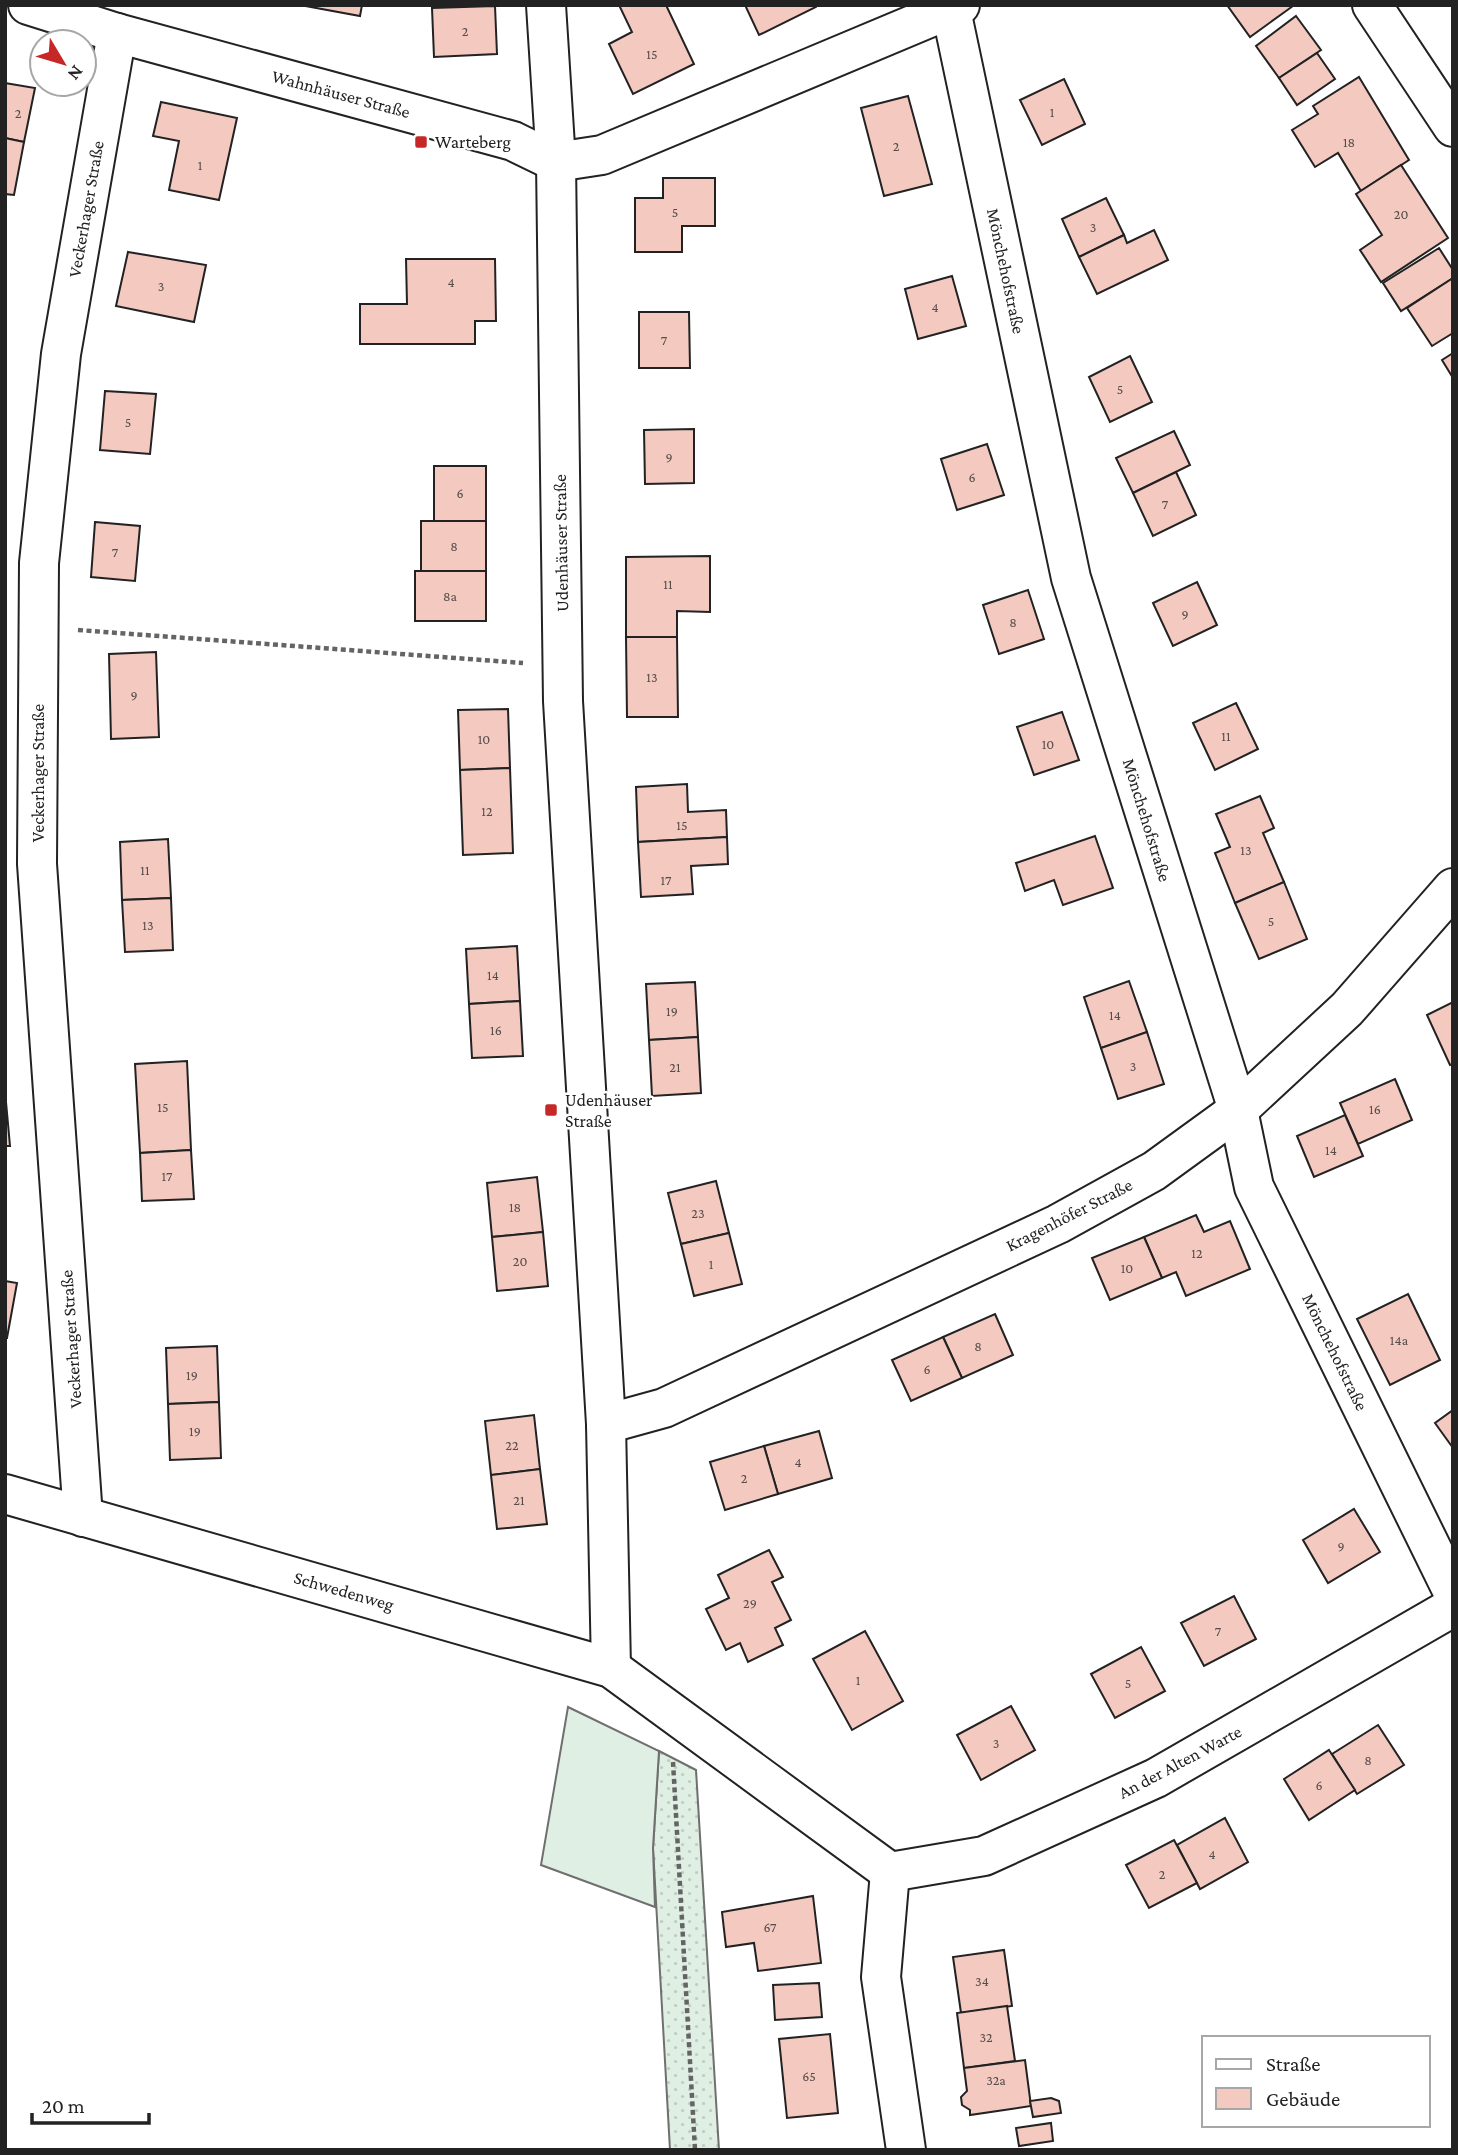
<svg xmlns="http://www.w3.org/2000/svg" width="1458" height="2155" font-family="'Crimson Pro',serif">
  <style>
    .grass { fill: url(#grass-dots); stroke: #6f6f6f; stroke-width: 2 }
    .garden { fill: #e0efe3; stroke: #6f6f6f; stroke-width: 2 }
    .building { fill: #f3c9c0; stroke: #222; stroke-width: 2 }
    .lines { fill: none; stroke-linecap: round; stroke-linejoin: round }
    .minor-casing { stroke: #222; stroke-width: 42 }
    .path { stroke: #646464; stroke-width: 4.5; stroke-dasharray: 5 3.5; stroke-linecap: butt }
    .minor { stroke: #fff; stroke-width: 38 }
    .poi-dot { fill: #c62828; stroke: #fff; stroke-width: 2.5 }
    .labels { text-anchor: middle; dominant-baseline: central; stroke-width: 5; stroke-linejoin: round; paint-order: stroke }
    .number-label { font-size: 14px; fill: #564c4a }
    .street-label { font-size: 18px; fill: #222; stroke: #fff }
    .poi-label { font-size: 18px; fill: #222; stroke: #fff; text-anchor: start }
  </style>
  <defs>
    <pattern id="grass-dots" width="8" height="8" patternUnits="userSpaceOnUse" patternTransform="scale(1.75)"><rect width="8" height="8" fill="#e0efe3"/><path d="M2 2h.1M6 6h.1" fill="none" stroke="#c0cdc2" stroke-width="1.8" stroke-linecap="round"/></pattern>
  </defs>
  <rect width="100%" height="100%" fill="#fff"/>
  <path class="grass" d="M659,1751l37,19 23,380h-49l-17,-302z"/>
  <path class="garden" d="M568,1707l91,44 -6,97 2,59 -114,-42z"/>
  <g class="building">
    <path d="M300,5h62l-2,11z"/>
    <path d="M619,5h47l28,59 -61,30 -24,-50 23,-12z"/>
    <path d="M745,5h71v2l-57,28z"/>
    <path d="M1227,5h65l1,1 -43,31z"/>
    <path d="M495,6l2,48 -63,3 -2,-49z"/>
    <path d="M1296,16l25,34 -42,28 -23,-32z"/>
    <path d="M1317,53l18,26 -38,26 -18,-27z"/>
    <path d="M1359,77l50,83 -48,31 -23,-38 -23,14 -23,-37 26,-16 -5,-8z"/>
    <path d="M1064,79l21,45 -43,21 -22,-45z"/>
    <path d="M5,83l30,5 -11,54 -19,-4z"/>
    <path d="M908,96l24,88 -48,12 -23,-88z"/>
    <path d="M161,102l76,16 -18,82 -50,-10 10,-49 -26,-5z"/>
    <path d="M5,138l19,4 -10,53 -9,-1z"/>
    <path d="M1401,165l47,73 -67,44 -21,-32 22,-15 -26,-41z"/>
    <path d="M663,178h52v48h-33v26h-47v-54h28z"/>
    <path d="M1106,198l18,37 -45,22 -17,-38z"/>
    <path d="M1154,230l14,30 -71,34 -18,-37 45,-22 3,8z"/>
    <path d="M1439,248l14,22v8l-52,33 -18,-28z"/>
    <path d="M128,252l78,13 -12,57 -78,-16z"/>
    <path d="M406,259h89l1,62h-21v23h-115v-40h47z"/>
    <path d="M952,276l14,50 -48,13 -13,-50z"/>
    <path d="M1453,278v55l-21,13 -25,-38z"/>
    <path d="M639,312h50l1,56h-51z"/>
    <path d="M1453,353v25l-11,-18z"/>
    <path d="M1130,356l22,46 -42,20 -21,-45z"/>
    <path d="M105,391l51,3 -6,60 -50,-4z"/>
    <path d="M694,429v54l-49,1 -1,-54z"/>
    <path d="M1174,431l16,34 -57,28 -17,-35z"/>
    <path d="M987,444l17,51 -47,15 -16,-51z"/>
    <rect x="434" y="466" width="52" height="55"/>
    <path d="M1176,472l20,43 -43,21 -20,-43z"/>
    <rect x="421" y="521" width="65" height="50"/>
    <path d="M95,522l45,4 -5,55 -44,-4z"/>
    <path d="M710,556v56l-33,-1v26h-51v-80z"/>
    <rect x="415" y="571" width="71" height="50"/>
    <path d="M1197,582l20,43 -44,21 -20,-43z"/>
    <path d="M1028,590l16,49 -45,15 -16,-49z"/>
    <path d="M626,637h51l1,80h-51z"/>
    <path d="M156,652l3,85 -48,2 -2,-85z"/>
    <path d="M1236,703l22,46 -43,21 -22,-47z"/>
    <path d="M508,709l2,59 -50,2 -2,-60z"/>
    <path d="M1062,712l17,48 -45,15 -17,-48z"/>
    <path d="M510,768l3,85 -50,2 -3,-85z"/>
    <path d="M687,784l1,28 38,-2 1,27 -89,5 -2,-55z"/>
    <path d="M1260,796l14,32 -11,5 21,49 -49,21 -20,-50 15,-6 -14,-33z"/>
    <path d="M1095,836l18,52 -50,17 -9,-25 -29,11 -9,-28z"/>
    <path d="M727,837l1,27 -37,2 2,28 -52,3 -3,-55z"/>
    <path d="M168,839l3,59 -49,2 -2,-58z"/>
    <path d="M1284,882l23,57 -48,20 -24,-56z"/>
    <path d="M171,898l2,52 -48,2 -3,-52z"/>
    <path d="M517,946l3,55 -51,3 -3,-55z"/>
    <path d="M1129,981l18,51 -46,16 -17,-51z"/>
    <path d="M695,982l3,55 -49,3 -3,-56z"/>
    <path d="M520,1001l3,55 -51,2 -3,-54z"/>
    <path d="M1453,1002v62l-3,1 -23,-50z"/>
    <path d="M1147,1032l17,52 -46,15 -17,-51z"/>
    <path d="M698,1037l3,56 -49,3 -3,-56z"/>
    <path d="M187,1061l4,89 -51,3 -5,-89z"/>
    <path d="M1395,1079l17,41 -54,24 -18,-41z"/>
    <path d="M5,1091l5,55h-5z"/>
    <path d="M1345,1115l18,41 -49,21 -17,-41z"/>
    <path d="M191,1150l3,49 -52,2 -2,-48z"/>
    <path d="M537,1177l6,55 -51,5 -5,-54z"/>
    <path d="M716,1181l13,52 -48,11 -13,-51z"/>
    <path d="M1196,1215l8,17 26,-11 20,48 -64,27 -10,-24 -14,6 -18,-41z"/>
    <path d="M543,1232l5,54 -51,5 -5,-54z"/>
    <path d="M729,1233l13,51 -48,12 -13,-52z"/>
    <path d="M1144,1237l18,41 -52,22 -18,-42z"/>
    <path d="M5,1281l12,2 -10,55h-2z"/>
    <path d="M1408,1294l32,66 -50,25 -33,-66z"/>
    <path d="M995,1314l18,41 -51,23 -19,-41z"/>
    <path d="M943,1337l19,41 -51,23 -19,-41z"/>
    <path d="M217,1346l2,56 -51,2 -2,-56z"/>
    <path d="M219,1402l2,56 -51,2 -2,-56z"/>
    <path d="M1453,1410v38l-18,-25z"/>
    <path d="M534,1415l6,54 -49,6 -6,-54z"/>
    <path d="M819,1431l13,47 -54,16 -14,-48z"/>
    <path d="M764,1446l14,48 -53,16 -15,-48z"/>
    <path d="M540,1469l7,55 -50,5 -6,-54z"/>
    <path d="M1354,1509l26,43 -52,31 -25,-43z"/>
    <path d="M769,1550l14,27 -11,5 19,38 -16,8 8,17 -35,17 -8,-19 -14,7 -20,-41 23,-11 -11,-23z"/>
    <path d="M1234,1596l22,43 -52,27 -23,-43z"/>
    <path d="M865,1631l38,70 -51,29 -39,-71z"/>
    <path d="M1141,1647l24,44 -50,27 -24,-44z"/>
    <path d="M1011,1706l24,44 -54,30 -24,-45z"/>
    <path d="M1378,1725l26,40 -47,29 -25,-40z"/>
    <path d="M1329,1750l26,40 -46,30 -25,-41z"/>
    <path d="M1225,1818l23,44 -48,27 -23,-44z"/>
    <path d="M1174,1840l23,43 -48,25 -23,-43z"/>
    <path d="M813,1896l8,67 -63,8 -4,-28 -28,4 -4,-35z"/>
    <path d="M1004,1950l8,56 -51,7 -8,-56z"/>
    <path d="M819,1983l3,34 -47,3 -2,-35z"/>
    <path d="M1007,2006l8,55 -51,7 -7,-55z"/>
    <path d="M830,2034l8,79 -51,5 -8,-79z"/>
    <path d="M1025,2060l6,46 -61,9v-5l-8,-5 -1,-8 6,-6 -3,-23z"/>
    <path d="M1051,2098l8,3 2,12 -28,4 -3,-16z"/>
    <path d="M1051,2123l2,18 -34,5 -3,-18z"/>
  </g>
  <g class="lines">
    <defs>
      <g id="minor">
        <path d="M28,5l89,28 396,108 43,21 46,-7 358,-150"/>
        <path d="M546,5l10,157 7,539 43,723 5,244"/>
        <path d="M1372,5l81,122"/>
        <path d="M951,10l120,568 167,532 16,77 199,405"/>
        <path d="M606,1424l58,-16 394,-184 96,-53 84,-61 109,-101 106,-121"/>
        <path d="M5,1494l606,174 279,204 94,-16 172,-78 297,-171"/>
        <path d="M83,1517l-46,-653 2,-301 22,-209 56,-321"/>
        <path d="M890,1872l-9,105 25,173"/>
      </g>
    </defs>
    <use href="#minor" class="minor-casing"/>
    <g class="path">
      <path d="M78,630l445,33"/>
      <path d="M673,1762l22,388"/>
    </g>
    <use href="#minor" class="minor"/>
  </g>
  <g class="poi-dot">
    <rect x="414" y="135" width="14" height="14" rx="3.5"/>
    <rect x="544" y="1103" width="14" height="14" rx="3.5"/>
  </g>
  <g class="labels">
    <g class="number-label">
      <text x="465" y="31">2</text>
      <text x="652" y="54">15</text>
      <text x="1052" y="112">1</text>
      <text x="18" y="113">2</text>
      <text x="1349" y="142">18</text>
      <text x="896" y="146">2</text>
      <text x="200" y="165">1</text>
      <text x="675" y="212">5</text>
      <text x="1401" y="214">20</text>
      <text x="1093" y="227">3</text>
      <text x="451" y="282">4</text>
      <text x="161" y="286">3</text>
      <text x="935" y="307">4</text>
      <text x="664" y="340">7</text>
      <text x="1120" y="389">5</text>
      <text x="128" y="422">5</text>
      <text x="669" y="457">9</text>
      <text x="972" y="477">6</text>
      <text x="460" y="493">6</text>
      <text x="1165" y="504">7</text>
      <text x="454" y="546">8</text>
      <text x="115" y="552">7</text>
      <text x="668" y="584">11</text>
      <text x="450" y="596">8a</text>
      <text x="1185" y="614">9</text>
      <text x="1013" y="622">8</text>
      <text x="652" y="677">13</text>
      <text x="134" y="695">9</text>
      <text x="1226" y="736">11</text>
      <text x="484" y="739">10</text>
      <text x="1048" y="744">10</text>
      <text x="487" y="811">12</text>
      <text x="682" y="825">15</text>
      <text x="1246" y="850">13</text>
      <text x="145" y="870">11</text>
      <text x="666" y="880">17</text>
      <text x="1271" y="921">5</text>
      <text x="148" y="925">13</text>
      <text x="493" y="975">14</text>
      <text x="672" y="1011">19</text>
      <text x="1115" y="1015">14</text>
      <text x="496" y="1030">16</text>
      <text x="1133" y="1066">3</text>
      <text x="675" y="1067">21</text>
      <text x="163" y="1107">15</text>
      <text x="1375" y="1109">16</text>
      <text x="1331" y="1150">14</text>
      <text x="167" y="1176">17</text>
      <text x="515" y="1207">18</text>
      <text x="698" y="1213">23</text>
      <text x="1197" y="1253">12</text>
      <text x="520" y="1261">20</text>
      <text x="711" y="1264">1</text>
      <text x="1127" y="1268">10</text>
      <text x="1399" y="1340">14a</text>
      <text x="978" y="1346">8</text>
      <text x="927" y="1369">6</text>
      <text x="192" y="1375">19</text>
      <text x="195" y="1431">19</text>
      <text x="512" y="1445">22</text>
      <text x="798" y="1462">4</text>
      <text x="744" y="1478">2</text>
      <text x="519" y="1500">21</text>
      <text x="1341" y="1546">9</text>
      <text x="750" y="1603">29</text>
      <text x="1218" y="1631">7</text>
      <text x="858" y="1680">1</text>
      <text x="1128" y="1683">5</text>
      <text x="996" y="1743">3</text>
      <text x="1368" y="1760">8</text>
      <text x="1319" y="1785">6</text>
      <text x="1212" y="1854">4</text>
      <text x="1162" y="1874">2</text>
      <text x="770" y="1927">67</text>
      <text x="982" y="1981">34</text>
      <text x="986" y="2037">32</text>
      <text x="809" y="2076">65</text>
      <text x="996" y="2080">32a</text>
    </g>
    <g class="street-label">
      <text transform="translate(341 94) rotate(15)">Wahnhäuser Straße</text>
      <text transform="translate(86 209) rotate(-80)">Veckerhager Straße</text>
      <text transform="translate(1006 271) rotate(78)">Mönchehofstraße</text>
      <text transform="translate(561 543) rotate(-91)">Udenhäuser Straße</text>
      <text transform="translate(38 773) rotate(-90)">Veckerhager Straße</text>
      <text transform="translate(1147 820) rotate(73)">Mönchehofstraße</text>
      <text transform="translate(1069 1215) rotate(-27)">Kragenhöfer Straße</text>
      <text transform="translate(71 1339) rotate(-94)">Veckerhager Straße</text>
      <text transform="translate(1335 1352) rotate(64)">Mönchehofstraße</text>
      <text transform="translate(344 1591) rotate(16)">Schwedenweg</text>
      <text transform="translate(1180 1762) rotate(-28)">An der Alten Warte</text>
    </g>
    <g class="poi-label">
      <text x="435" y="142">Warteberg</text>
      <text x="565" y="1100">Udenhäuser<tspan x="565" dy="21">Straße</tspan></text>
    </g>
  </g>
  <rect width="1458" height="2155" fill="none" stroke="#222222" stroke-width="14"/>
  <rect x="1202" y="2036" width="228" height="91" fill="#ffffff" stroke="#a7a7a7" stroke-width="2"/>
  <rect x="1216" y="2059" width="35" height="10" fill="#ffffff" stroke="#a7a7a7" stroke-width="2"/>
  <text x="1266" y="2071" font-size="21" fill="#222222">Straße</text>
  <rect x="1216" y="2088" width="35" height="21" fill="#f3c9c0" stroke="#a7a7a7" stroke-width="2"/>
  <text x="1266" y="2106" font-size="21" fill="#222222">Gebäude</text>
  <g transform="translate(63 63) rotate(128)"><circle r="33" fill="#ffffff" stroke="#a7a7a7" stroke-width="2"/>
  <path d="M0-5L12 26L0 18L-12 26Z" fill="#c62828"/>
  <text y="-10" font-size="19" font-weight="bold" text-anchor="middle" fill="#222222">N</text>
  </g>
  <path d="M32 2113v10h117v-10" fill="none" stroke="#222222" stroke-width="3.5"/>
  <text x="42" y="2113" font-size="21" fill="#222222" stroke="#ffffff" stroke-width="5" paint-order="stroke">20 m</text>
</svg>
